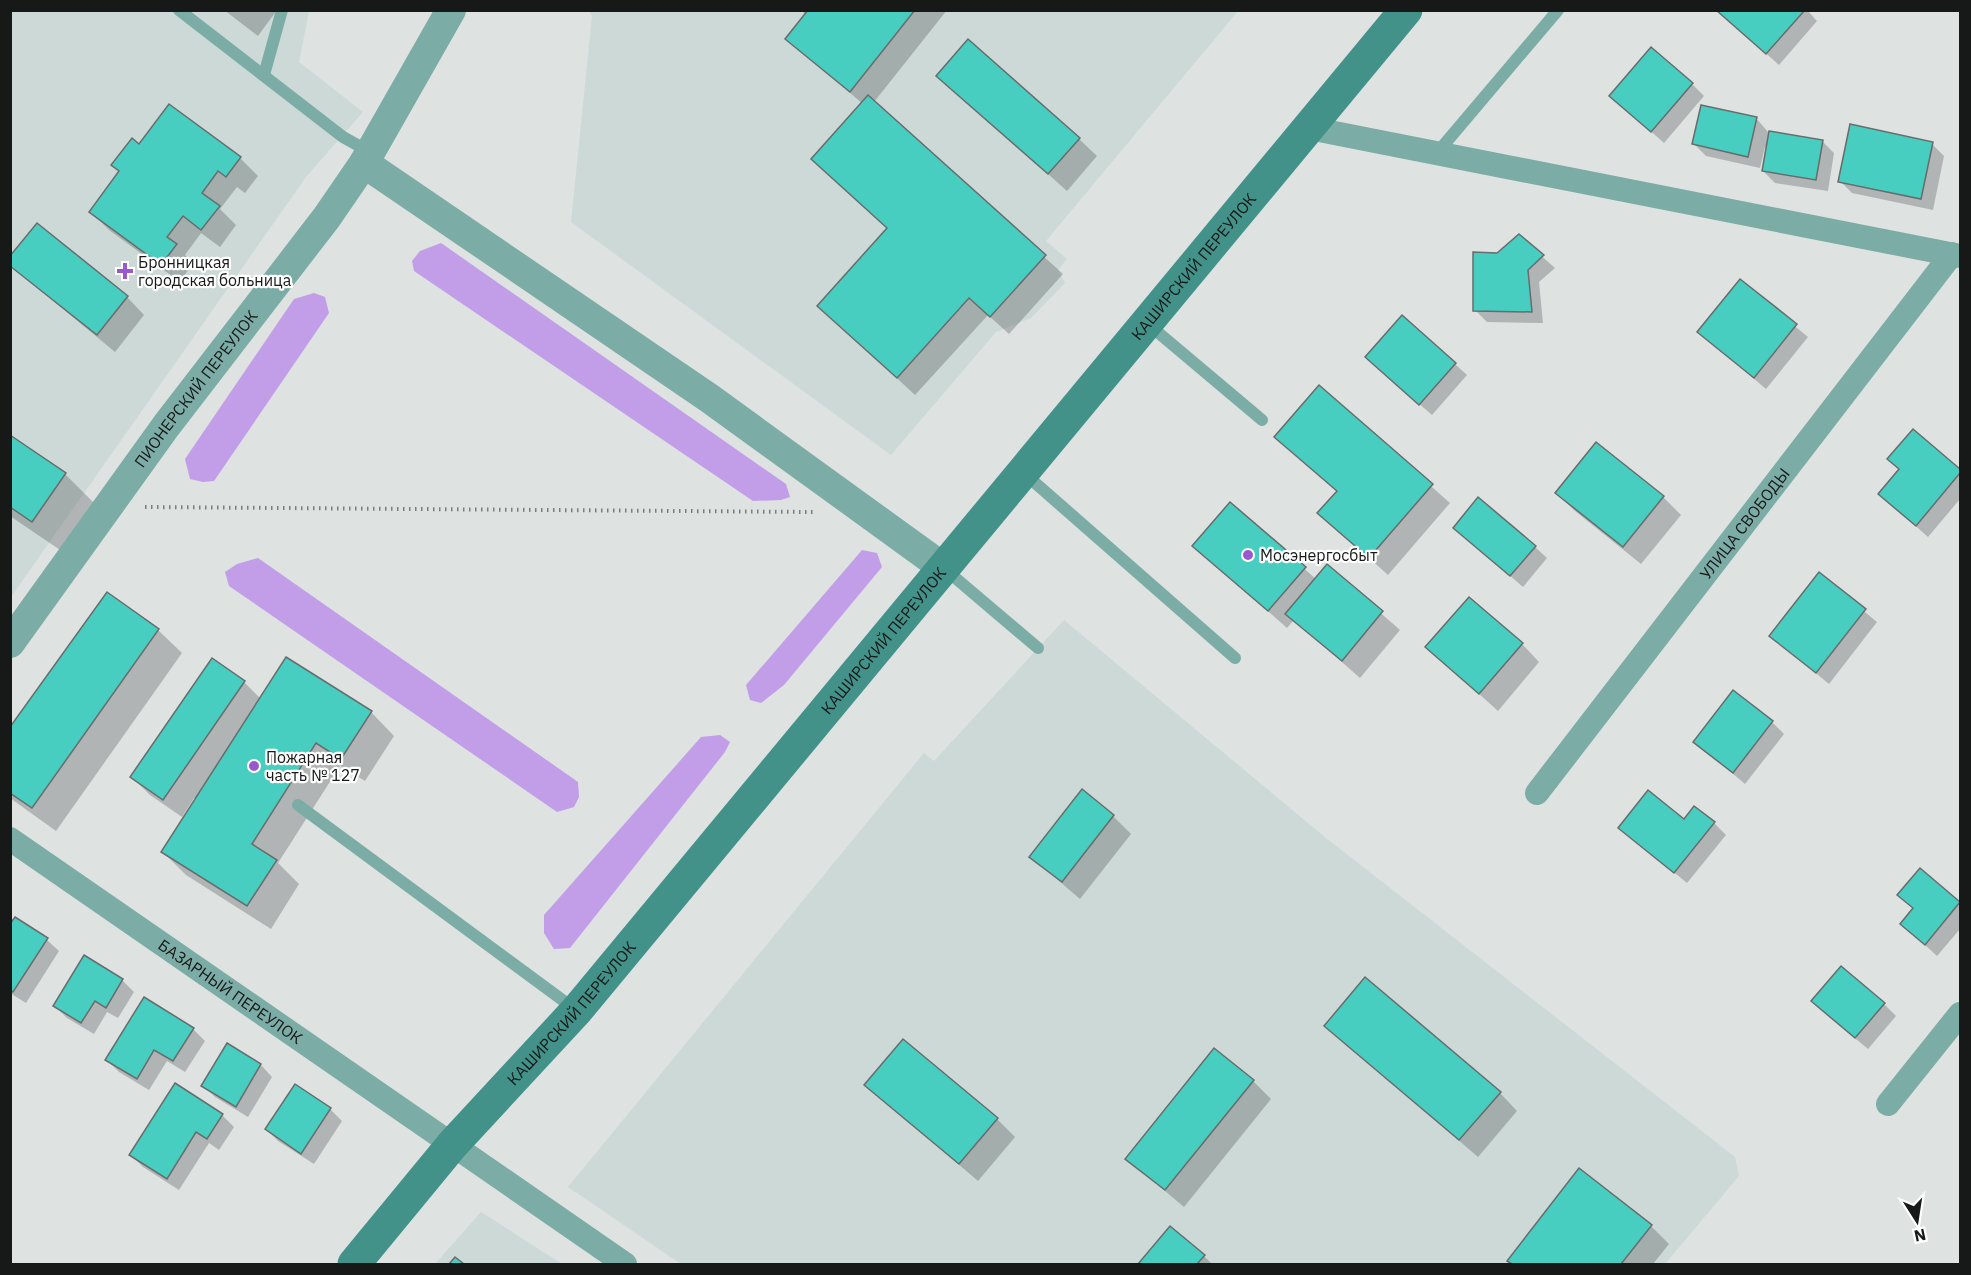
<svg xmlns="http://www.w3.org/2000/svg" width="1971" height="1275" font-family="'IBM Plex Sans',sans-serif">
  <style>
    .built { fill: #ccd9d7 }
    .green { fill: #c29ee9 }
    .shadow { fill: #0003 }
    .building { fill: #47cec1; stroke: #686c6b; stroke-width: 1.5 }
    .lines { fill: none; stroke-linecap: round; stroke-linejoin: round }
    .path { stroke: #7a7d7c; stroke-width: 4; stroke-dasharray: 1.5 4.5; stroke-linecap: butt }
    .service { stroke: #7caca6; stroke-width: 12 }
    .minor { stroke: #7caca6; stroke-width: 24 }
    .tertiary { stroke: #7caca6; stroke-width: 30 }
    .secondary { stroke: #429289; stroke-width: 33 }
    .poi-dot { fill: #9859cf; stroke: #fff; stroke-width: 2 }
    .labels { text-anchor: middle; dominant-baseline: central; stroke-width: 4.5; stroke-linejoin: round; paint-order: stroke }
    .poi-label { font-size: 16px; fill: #171818; stroke: #fff; text-anchor: start }
    .street-label { font-size: 16px; fill: #171818; stroke: #fff }
  </style>
  <rect width="100%" height="100%" fill="#dee2e1"/>
  <g class="built">
    <path d="M11,11h298l-10,51 64,50 -57,65 -295,420z"/>
    <path d="M589,11h649l-192,230 21,18 -9,11 7,13 -34,35 -35,14 -105,123 -320,-233 21,-206z"/>
    <path d="M1064,620l262,218 409,319 4,19 -74,88h-984l-113,-77 356,-434 10,8z"/>
    <path d="M481,1212l81,52h-127z"/>
  </g>
  <g class="green">
    <path d="M441,243l345,241 4,13 -9,3 -28,1 -339,-230 -2,-10 8,-10z"/>
    <path d="M314,293l11,4 4,16 -115,168 -11,1 -13,-3 -5,-20 109,-160z"/>
    <path d="M862,550l15,3 5,14 -98,118 -23,18 -11,-3 -4,-15z"/>
    <path d="M258,558l320,224 1,15 -5,10 -17,5 -328,-226 -4,-14 12,-8z"/>
    <path d="M720,735l10,7 -5,10 -155,196 -16,1 -10,-16v-18l157,-178z"/>
  </g>
  <g class="shadow">
    <path d="M224,10h53l-19,26z"/>
    <path d="M801,10h146l-73,92 189,172 -54,60 -21,-19 -73,80 -96,-89 70,-77 -26,-125 -76,-65 19,-24z"/>
    <path d="M1717,10h90l10,11 -38,44z"/>
    <path d="M938,75l141,64 18,17 -30,35z"/>
    <path d="M1692,84l12,12 -40,47 -53,-47z"/>
    <path d="M1756,118l12,14 54,9 12,12 -6,38 -53,-8 -12,-12 4,-24h-2l-5,21 -54,-12 -12,-12z"/>
    <path d="M1932,144l12,12 -11,54 -81,-17 -12,-12z"/>
    <path d="M240,158l18,18 -13,17 -8,-6 -17,22 16,16 -16,22 -19,-14 -16,22 8,8 -13,19 -71,-52 -18,-18z"/>
    <path d="M1519,236l36,32 -16,14 4,41 -56,-1 -12,-12 23,-56z"/>
    <path d="M10,265l117,32 17,18 -29,37z"/>
    <path d="M1740,281l68,56 -42,52 -67,-57z"/>
    <path d="M1455,364l12,11 -35,40 -53,-46z"/>
    <path d="M1320,387l130,116 -62,72 -69,-62 18,-21 -61,-55z"/>
    <path d="M1913,431l47,40v28l-32,38 -48,-43 20,-24z"/>
    <path d="M10,437l55,37 33,33 -32,47 -56,-38z"/>
    <path d="M1596,444l67,53 18,18 -40,49 -66,-53 -18,-18z"/>
    <path d="M1230,504l86,75 11,-13 73,64 -40,48 -66,-58 -7,8 -93,-82z"/>
    <path d="M1455,528l80,19 12,11 -24,29z"/>
    <path d="M1819,574l58,48 -48,62 -58,-48z"/>
    <path d="M158,630l24,23 -126,178 -46,-33v-68z"/>
    <path d="M1522,644l17,18 -41,49 -71,-64z"/>
    <path d="M244,682l17,17 110,13 23,24 -29,45 -25,-15 -62,97 21,21 -28,45 -85,-54 -23,-23 34,-52 -3,-2 -12,19 -32,-22 -18,-18z"/>
    <path d="M1772,722l12,12 -39,50 -50,-42z"/>
    <path d="M1113,816l18,18 -51,65 -49,-42z"/>
    <path d="M1684,821l30,2 12,12 -39,48 -67,-55z"/>
    <path d="M1920,870l40,34v25l-23,27 -35,-32 12,-15 -15,-14z"/>
    <path d="M16,919l31,21 12,11 -33,52 -16,-10v-66z"/>
    <path d="M122,980l12,12 -16,26 -11,-6 -13,22 -27,-16 -12,-12z"/>
    <path d="M1884,1004l12,12 -28,33 -43,-36z"/>
    <path d="M1326,1026l174,67 17,18 -39,46z"/>
    <path d="M193,1029l12,12 -20,31 -18,-11 -18,29 -30,-18 -12,-12z"/>
    <path d="M261,1065l11,12 -24,40 -33,-20 -12,-12z"/>
    <path d="M1253,1081l18,18 -87,108 -57,-48z"/>
    <path d="M866,1085l131,34 18,18 -37,44z"/>
    <path d="M295,1086l35,23 12,12 -28,43 -36,-23 -12,-12z"/>
    <path d="M222,1115l12,12 -15,23 -10,-7 -30,47 -36,-23 -12,-12z"/>
    <path d="M1651,1226l18,18 -16,20h-140l-4,-3z"/>
    <path d="M1170,1228l34,28 8,8h-72z"/>
  </g>
  <g class="building">
    <path d="M808,10h107l-65,82 -65,-53z"/>
    <path d="M1716,10h89l-39,44z"/>
    <path d="M968,39l112,99 -32,36 -112,-98z"/>
    <path d="M1651,47l42,36 -42,49 -42,-36z"/>
    <path d="M868,95l178,160 -56,62 -21,-19 -72,80 -80,-72 70,-78 -76,-69z"/>
    <path d="M169,104l72,53 -15,20 -8,-6 -16,22 18,13 -19,24 -18,-14 -16,21 10,7 -16,21 -72,-53 30,-41 -8,-6 21,-27 7,6z"/>
    <path d="M1701,105l56,12 -9,40 -56,-13z"/>
    <path d="M1850,124l83,18 -12,57 -83,-17z"/>
    <path d="M1769,131l54,9 -7,40 -54,-9z"/>
    <path d="M37,223l91,73 -31,39 -87,-69v-10z"/>
    <path d="M1519,234l25,21 -16,15 4,42 -59,-1v-59l24,1z"/>
    <path d="M1740,279l57,45 -43,54 -57,-46z"/>
    <path d="M1402,315l54,48 -37,42 -54,-48z"/>
    <path d="M1319,385l114,99 -64,74 -52,-45 20,-22 -63,-54z"/>
    <path d="M1913,429l47,40v4l-44,53 -38,-32 21,-25 -12,-10z"/>
    <path d="M10,435l56,38 -34,49 -22,-15z"/>
    <path d="M1596,442l68,54 -41,51 -68,-54z"/>
    <path d="M1478,497l58,49 -26,30 -57,-48z"/>
    <path d="M1230,502l76,65 -38,44 -76,-65z"/>
    <path d="M1327,564l56,47 -41,50 -57,-47z"/>
    <path d="M1819,572l47,37 -50,64 -47,-37z"/>
    <path d="M107,592l52,37 -127,179 -22,-15v-66z"/>
    <path d="M1469,597l54,46 -44,51 -54,-47z"/>
    <path d="M286,657l86,54 -31,48 -25,-16 -64,101 25,16 -30,46 -86,-54z"/>
    <path d="M212,658l33,23 -82,119 -33,-23z"/>
    <path d="M1733,690l40,31 -40,52 -40,-31z"/>
    <path d="M1082,789l32,26 -52,67 -33,-25z"/>
    <path d="M1648,790l36,29 10,-13 21,16 -41,51 -56,-45z"/>
    <path d="M1920,868l40,34 -35,43 -25,-21 13,-16 -16,-13z"/>
    <path d="M15,917l33,21 -35,54 -3,-2v-66z"/>
    <path d="M84,955l39,24 -17,29 -11,-7 -14,22 -28,-17z"/>
    <path d="M1841,966l44,37 -30,35 -44,-37z"/>
    <path d="M1365,977l136,115 -42,48 -135,-114z"/>
    <path d="M144,997l50,31 -21,33 -19,-11 -17,29 -32,-19z"/>
    <path d="M903,1039l95,79 -39,46 -95,-79z"/>
    <path d="M227,1043l34,21 -25,43 -35,-21z"/>
    <path d="M1214,1048l40,32 -89,110 -40,-31z"/>
    <path d="M175,1083l48,31 -16,25 -11,-7 -29,47 -38,-24z"/>
    <path d="M295,1084l36,24 -30,46 -36,-25z"/>
    <path d="M1579,1168l73,57 -31,39h-109l-5,-3z"/>
    <path d="M1170,1226l35,29 -8,9h-59z"/>
    <path d="M455,1257l9,7h-15z"/>
  </g>
  <g class="lines">
    <path class="path" d="M145,507l668,5"/>
    <g class="service">
      <path d="M179,10l164,127 27,15"/>
      <path d="M264,75l18,-65"/>
      <path d="M1437,153l121,-143"/>
      <path d="M1148,324l114,96"/>
      <path d="M1025,474l210,184"/>
      <path d="M946,570l92,78"/>
      <path d="M298,805l278,205"/>
    </g>
    <g class="minor">
      <path d="M1309,128l651,128"/>
      <path id="s1" d="M1537,793l415,-539"/>
      <path id="s2" d="M10,839l615,425"/>
      <path d="M1888,1104l72,-90"/>
    </g>
    <g class="tertiary">
      <path d="M364,163l345,235 236,171"/>
      <path id="s3" d="M10,643l156,-217 161,-209 37,-54 87,-153"/>
    </g>
    <path class="secondary" id="s4" d="M354,1264l98,-119 125,-135 829,-1000"/>
  </g>
  <g class="poi-dot">
    <path d="M122 262h6v6h6v6h-6v6h-6v-6h-6v-6h6z"/>
    <circle cx="1248" cy="555" r="6"/>
    <circle cx="254" cy="766" r="6"/>
  </g>
  <g class="labels">
    <g class="poi-label">
      <text x="138" y="262">Бронницкая<tspan x="138" dy="18">городская больница</tspan></text>
      <text x="1260" y="555">Мосэнергосбыт</text>
      <text x="266" y="757">Пожарная<tspan x="266" dy="18">часть № 127</tspan></text>
    </g>
    <g class="street-label">
      <text stroke="none"><textPath href="#s4" startOffset="1304">КАШИРСКИЙ ПЕРЕУЛОК</textPath></text>
      <text stroke="none"><textPath href="#s3" startOffset="315">ПИОНЕРСКИЙ ПЕРЕУЛОК</textPath></text>
      <text stroke="none"><textPath href="#s1" startOffset="340">УЛИЦА СВОБОДЫ</textPath></text>
      <text stroke="none"><textPath href="#s4" startOffset="818">КАШИРСКИЙ ПЕРЕУЛОК</textPath></text>
      <text stroke="none"><textPath href="#s2" startOffset="268">БАЗАРНЫЙ ПЕРЕУЛОК</textPath></text>
      <text stroke="none"><textPath href="#s4" startOffset="332">КАШИРСКИЙ ПЕРЕУЛОК</textPath></text>
    </g>
  </g>
  <rect width="1971" height="1275" fill="none" stroke="#171818" stroke-width="24"/>
  <g transform="translate(1917 1221) rotate(168)" stroke="#ffffff" stroke-width="4.5" paint-order="stroke">
  <path d="M0-4.5L10 22L0 15L-10 22Z" fill="#171818"/>
  <text y="-9" font-size="16" font-weight="bold" text-anchor="middle" fill="#171818">N</text>
  </g>
</svg>
